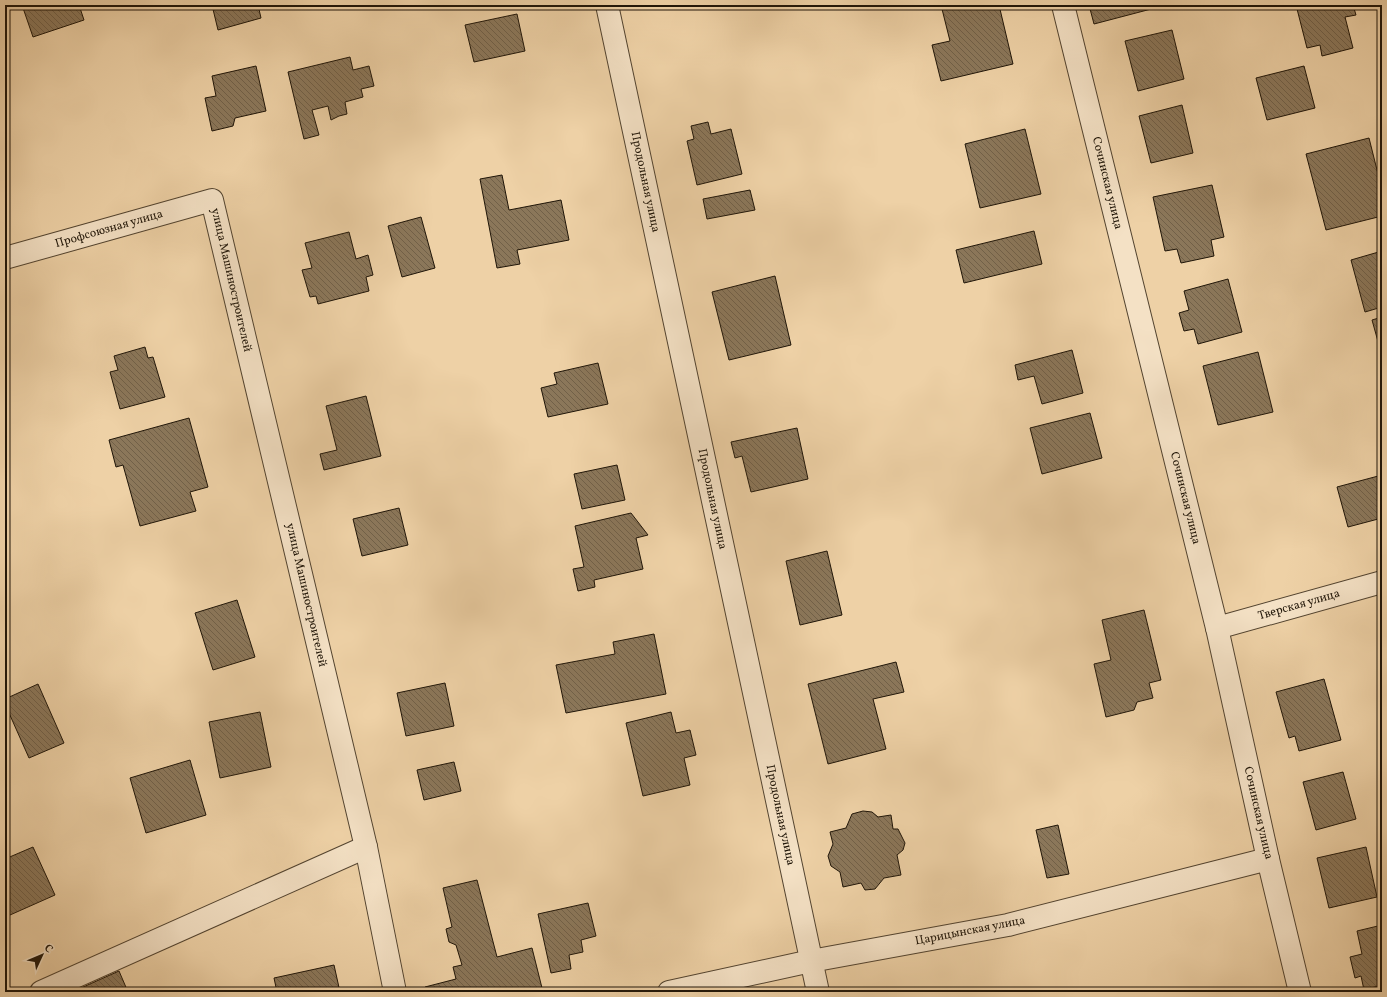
<svg xmlns="http://www.w3.org/2000/svg" width="1387" height="997" font-family="Vollkorn,serif">
  <style>
    .building { fill: url(#building-back-hatch); stroke: #1f1508 }
    .lines { fill: none; stroke-linecap: round; stroke-linejoin: round }
    .street-casing { stroke: #534430; stroke-width: 24 }
    .street { stroke: #f4e1c5; stroke-width: 22 }
    .labels { text-anchor: middle; dominant-baseline: central; stroke-width: 3.5; stroke-linejoin: round; paint-order: stroke }
    .street-label { font-size: 12px; fill: #1f1508; stroke: #f4e1c5 }
  </style>
  <defs>
    <pattern id="building-back-hatch" width="6" height="6" patternUnits="userSpaceOnUse"><rect width="6" height="6" fill="#8b775a"/><path d="M-1 5l2 2M0 0l6 6M5-1l2 2" fill="none" stroke="#716048"/></pattern>
  </defs>
  <rect width="100%" height="100%" fill="#eed1a6"/>
  <filter id="stains"><feTurbulence type="fractalNoise" baseFrequency=".005" numOctaves="4"/><feColorMatrix values="0 0 0 0 .2 0 0 0 0 .09 0 0 0 0 .02 0 0 0 .5 -.17"/></filter>
  <radialGradient id="worn" r=".72"><stop offset=".6" stop-color="#630" stop-opacity="0"/><stop offset="1" stop-color="#630" stop-opacity=".3"/></radialGradient>
  <g class="building">
    <path d="M22,5h57l5,15 -51,17z"/>
    <path d="M212,5h46l3,13 -43,12z"/>
    <path d="M941,5h58l14,59 -72,17 -9,-36 18,-4z"/>
    <path d="M1089,5h65l1,3 -61,16z"/>
    <path d="M1296,5h57l3,10 -11,2 8,31 -31,8 -2,-11 -13,3z"/>
    <path d="M517,14l8,37 -51,11 -9,-37z"/>
    <path d="M1172,30l12,49 -46,12 -13,-50z"/>
    <path d="M350,57l3,13 16,-4 5,20 -13,3 2,8 -18,5 2,12 -8,2 -8,4 -3,-14 -16,4 7,25 -15,4 -16,-67z"/>
    <path d="M256,66l10,45 -31,7 -2,8 -21,5 -7,-33 11,-2 -4,-20z"/>
    <path d="M1304,66l11,42 -48,12 -11,-42z"/>
    <path d="M1182,105l11,48 -42,10 -12,-47z"/>
    <path d="M708,122l3,12 20,-5 11,45 -45,11 -10,-44 7,-2 -3,-13z"/>
    <path d="M1025,129l16,65 -61,14 -15,-64z"/>
    <path d="M1369,138l11,44 2,-1v35l-56,14 -20,-76z"/>
    <path d="M502,175l7,35 52,-10 8,40 -52,10 3,14 -23,4 -17,-89z"/>
    <path d="M1212,185l12,52 -13,3 3,16 -33,7 -4,-14 -12,2 -12,-54z"/>
    <path d="M750,190l5,20 -48,9 -4,-20z"/>
    <path d="M421,217l14,51 -33,9 -14,-51z"/>
    <path d="M1034,231l8,33 -78,19 -8,-33z"/>
    <path d="M349,232l7,27 12,-4 5,20 -7,2 3,14 -51,13 -2,-8 -6,1 -8,-27 10,-2 -7,-25z"/>
    <path d="M1382,251v56l-17,5 -14,-52z"/>
    <path d="M775,276l16,69 -62,15 -17,-68z"/>
    <path d="M1228,279l14,53 -44,12 -4,-15 -10,2 -5,-18 10,-3 -5,-19z"/>
    <path d="M1382,317v39l-10,-36z"/>
    <path d="M145,347l3,11 5,-1 12,40 -45,12 -10,-37 8,-2 -4,-14z"/>
    <path d="M1072,350l11,43 -41,11 -8,-28 -16,4 -3,-15z"/>
    <path d="M1258,352l15,60 -55,13 -15,-59z"/>
    <path d="M598,363l10,41 -60,13 -7,-29 16,-4 -3,-11z"/>
    <path d="M366,396l15,60 -57,14 -4,-16 17,-4 -11,-44z"/>
    <path d="M1090,413l12,45 -60,16 -12,-46z"/>
    <path d="M189,418l19,69 -18,5 6,19 -56,15 -17,-61 -7,2 -7,-27z"/>
    <path d="M797,428l11,51 -57,13 -9,-36 -7,2 -4,-16z"/>
    <path d="M617,465l8,35 -43,9 -8,-35z"/>
    <path d="M1382,475v43l-34,9 -11,-40z"/>
    <path d="M399,508l9,37 -46,11 -9,-37z"/>
    <path d="M631,513l17,22 -12,3 7,31 -49,11 1,7 -17,4 -5,-22 11,-2 -9,-41z"/>
    <path d="M827,551l15,64 -42,10 -14,-64z"/>
    <path d="M237,600l18,57 -42,13 -18,-57z"/>
    <path d="M1144,610l17,70 -12,3 4,15 -16,4 -3,8 -28,7 -12,-53 17,-4 -9,-40z"/>
    <path d="M654,634l12,60 -100,19 -10,-48 59,-11 -2,-12z"/>
    <path d="M896,662l8,30 -31,7 13,50 -58,15 -20,-80z"/>
    <path d="M1324,679l17,61 -42,11 -4,-15 -6,2 -13,-46z"/>
    <path d="M445,683l9,43 -48,10 -9,-43z"/>
    <path d="M38,684l26,59 -35,15 -24,-54v-5z"/>
    <path d="M260,712l11,55 -51,11 -11,-56z"/>
    <path d="M671,712l5,21 14,-3 6,25 -12,3 6,27 -47,11 -17,-73z"/>
    <path d="M190,760l16,55 -60,18 -16,-55z"/>
    <path d="M454,762l7,29 -37,9 -7,-30z"/>
    <path d="M1343,772l13,47 -40,11 -13,-48z"/>
    <path d="M863,811l9,1 6,5 13,-2 2,14h5l7,14 -2,7 -6,5 4,20 -17,3 -9,11 -10,1 -4,-7 -18,4 -3,-15 -9,-6 -3,-10 5,-12 -3,-12 16,-4 6,-14z"/>
    <path d="M1058,825l11,49 -22,4 -11,-48z"/>
    <path d="M33,847l22,48 -45,20 -5,-11v-45z"/>
    <path d="M1366,847l11,50 -48,11 -12,-50z"/>
    <path d="M477,880l20,77 35,-9 11,44h-117l-1,-5 31,-8 -3,-12 9,-2 -6,-20 -7,-3 -3,-13 6,-2 -9,-39z"/>
    <path d="M588,903l8,33 -15,4 2,12 -14,3 2,14 -20,4 -13,-59z"/>
    <path d="M1382,925v64l-4,-3 -14,4 -3,-14 -6,2 -5,-21 12,-3 -5,-23z"/>
    <path d="M334,965l6,27h-63l-3,-14z"/>
    <path d="M119,971l9,21h-56z"/>
  </g>
  <g class="lines">
    <defs>
      <g id="street">
        <path d="M607,5l211,987"/>
        <path d="M1063,5l154,623 51,231 32,133"/>
        <path d="M5,258l207,-58 154,647 29,145"/>
        <path d="M1217,628l165,-46"/>
        <path d="M41,992l325,-145"/>
        <path d="M669,992l142,-31 197,-36 260,-66"/>
      </g>
    </defs>
    <use href="#street" class="street-casing"/>
    <use href="#street" class="street"/>
  </g>
  <g class="labels">
    <g class="street-label">
      <text transform="translate(645 182) rotate(78)">Продольная улица</text>
      <text transform="translate(1107 183) rotate(76)">Сочинская улица</text>
      <text transform="translate(109 229) rotate(-16)">Профсоюзная улица</text>
      <text transform="translate(231 280) rotate(77)">улица Машиностроителей</text>
      <text transform="translate(1185 498) rotate(76)">Сочинская улица</text>
      <text transform="translate(712 499) rotate(78)">Продольная улица</text>
      <text transform="translate(306 595) rotate(77)">улица Машиностроителей</text>
      <text transform="translate(1299 605) rotate(-16)">Тверская улица</text>
      <text transform="translate(1258 813) rotate(77)">Сочинская улица</text>
      <text transform="translate(780 815) rotate(78)">Продольная улица</text>
      <text transform="translate(970 931) rotate(-11)">Царицынская улица</text>
    </g>
  </g>
  <rect width="1387" height="997" fill="none" stroke="#eed1a6" stroke-width="20"/>
  <rect x="6" y="6" width="1375" height="985" fill="none" stroke="#1f1508" stroke-width="2"/>
  <rect x="10" y="10" width="1367" height="977" fill="none" stroke="#1f1508"/>
  <g transform="translate(42 955) rotate(46)" stroke="#f4e1c5" stroke-width="3" paint-order="stroke">
  <path d="M0-3L7 15L0 10L-7 15Z" fill="#1f1508"/>
  <text y="-6" font-size="11" font-weight="bold" text-anchor="middle" fill="#1f1508">С</text>
  </g>
  <rect width="100%" height="100%" filter="url(#stains)"/>
  <rect width="100%" height="100%" fill="url(#worn)"/>
</svg>
